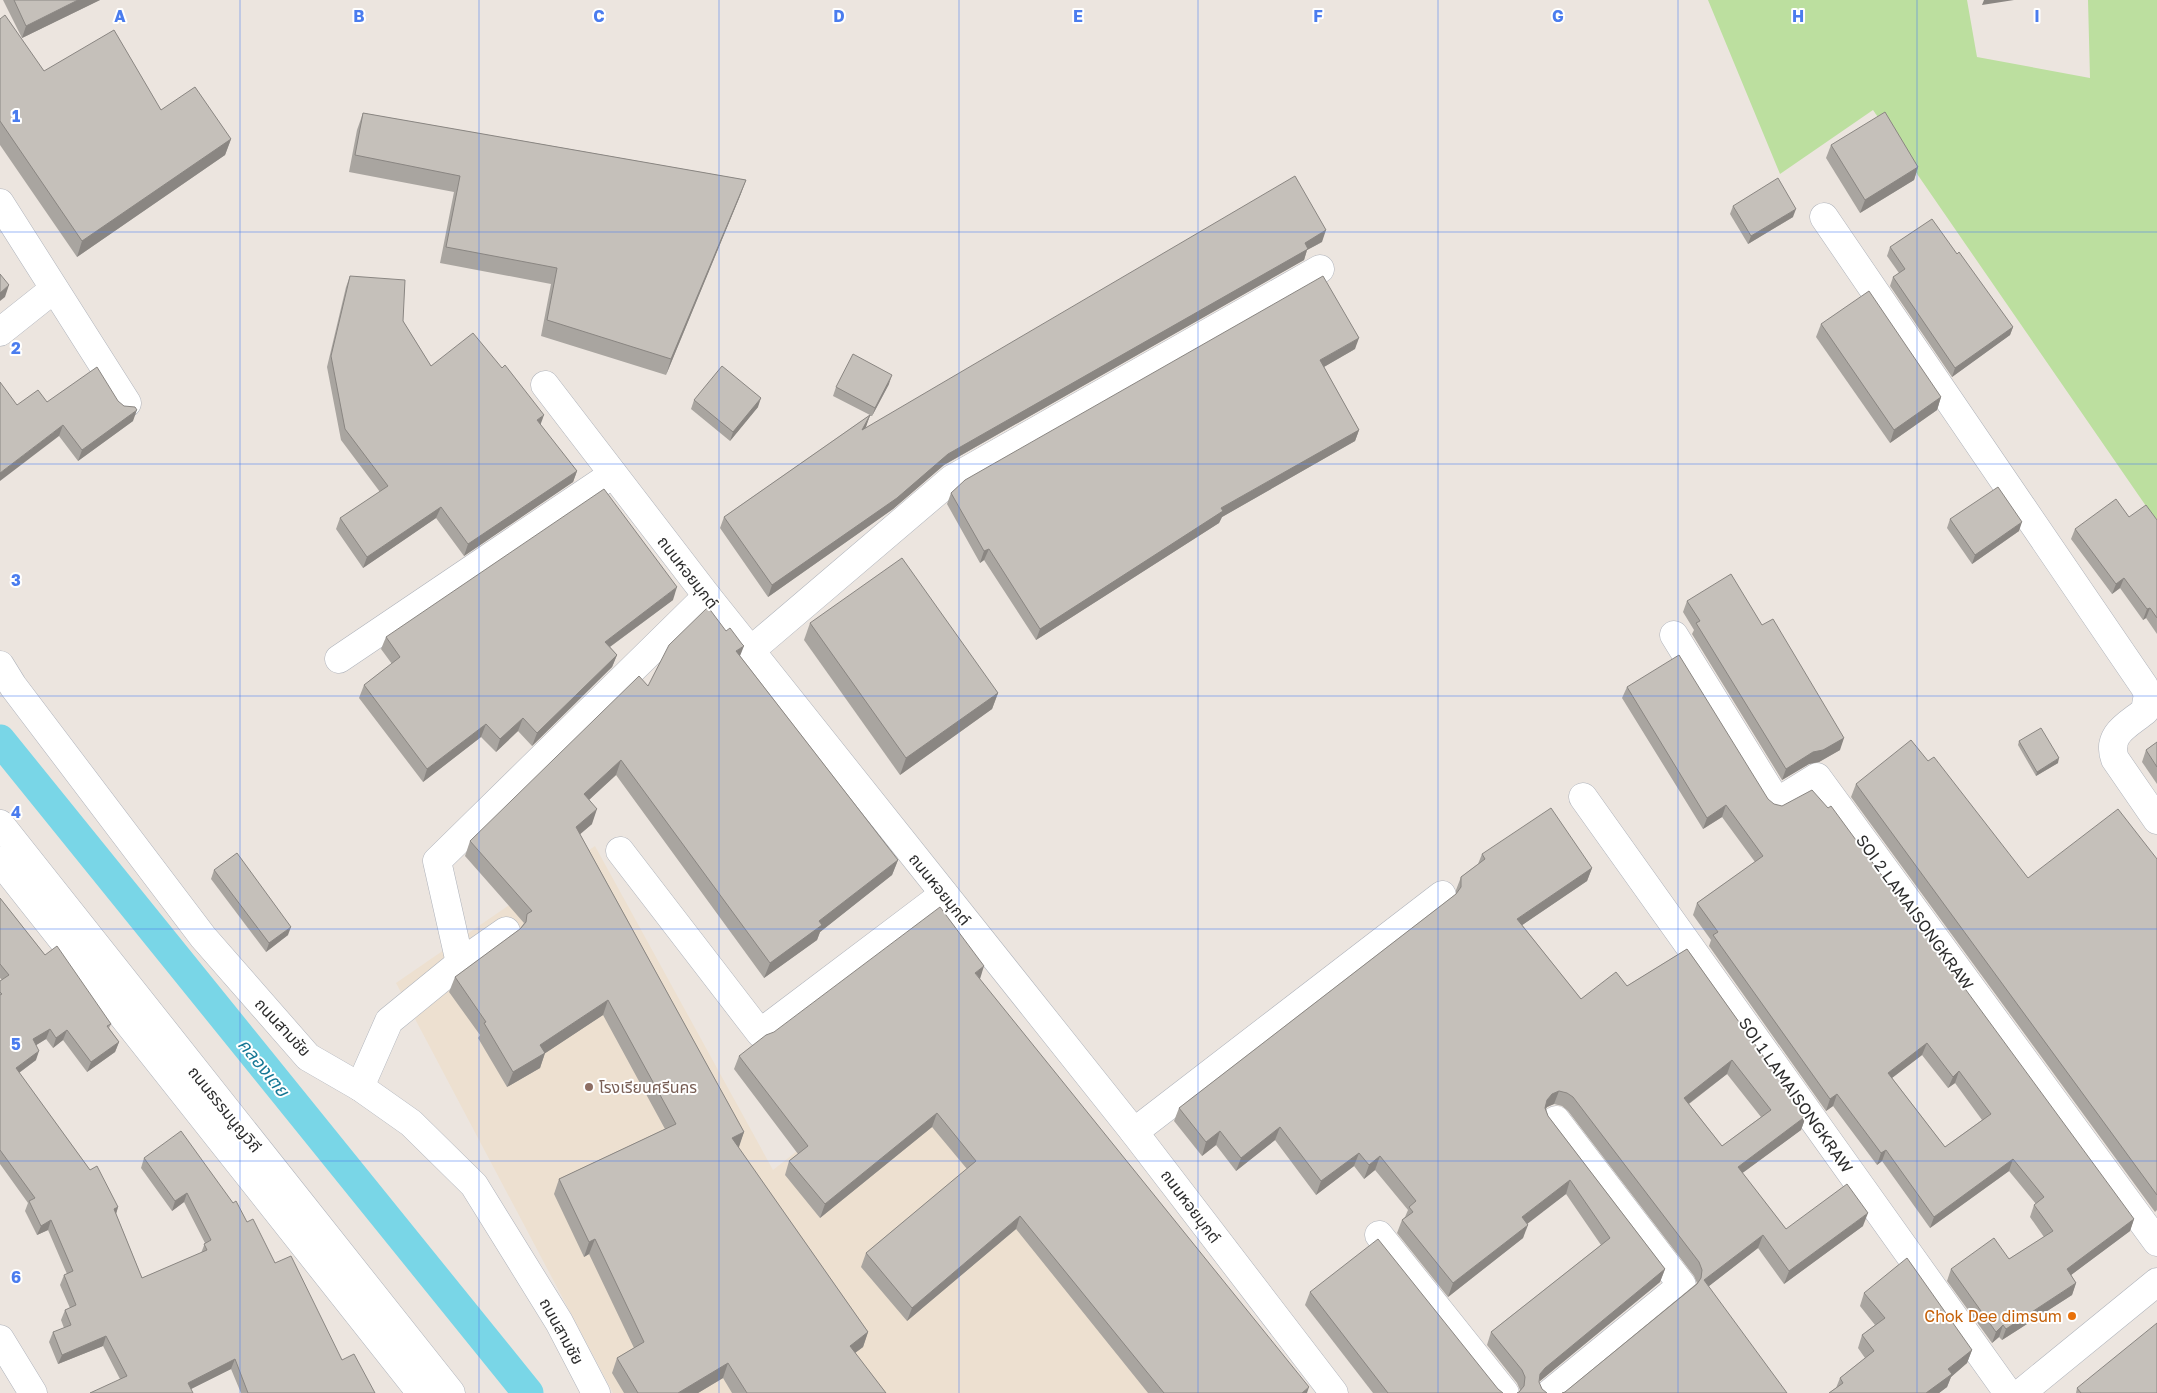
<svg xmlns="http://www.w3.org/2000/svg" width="2157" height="1393" font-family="'Golos Text','Noto Sans Thai',sans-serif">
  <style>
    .education { fill: #ede0d0 }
    .green { fill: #bcdf9f }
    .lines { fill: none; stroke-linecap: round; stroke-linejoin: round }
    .canal { stroke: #79d6e7; stroke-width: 31 }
    .minor-casing { stroke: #afb3bb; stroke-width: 29 }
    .tertiary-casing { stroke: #afb3bb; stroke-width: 29 }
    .minor { stroke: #fff; stroke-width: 28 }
    .tertiary { stroke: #fff; stroke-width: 28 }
    .wall { fill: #a9a5a0; fill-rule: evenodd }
    .shaded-wall { fill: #8a8682 }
    .building { fill: #c5c0ba; stroke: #8a8682; fill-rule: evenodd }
    .grid { fill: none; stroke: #4a7cee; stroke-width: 1; stroke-opacity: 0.55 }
    .education-dot { fill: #8d6e63; stroke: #fff; stroke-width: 2 }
    .food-dot { fill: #e8710a; stroke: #fff; stroke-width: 2 }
    .labels { text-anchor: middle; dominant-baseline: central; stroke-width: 4; stroke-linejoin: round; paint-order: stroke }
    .street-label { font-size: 16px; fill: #2c2c2c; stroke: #fff }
    .education-label { font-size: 16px; fill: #785e54; stroke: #fff; text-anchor: start }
    .food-label { font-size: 16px; fill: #c56008; stroke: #fff; text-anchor: end }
    .water-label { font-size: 18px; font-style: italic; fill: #177895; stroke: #fff }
    .grid-label { font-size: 16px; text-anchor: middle; font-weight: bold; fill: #4a7cee; stroke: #fff; stroke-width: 4; stroke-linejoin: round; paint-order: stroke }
  </style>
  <rect width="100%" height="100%" fill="#ece5df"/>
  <path class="education" d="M595,846l178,324 212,-167 10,-5 306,395h-688l-217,-410z"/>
  <path class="green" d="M1708,0h259l10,57 113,21 -2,-78h69v522l-284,-412 -93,64z"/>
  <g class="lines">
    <path class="canal" d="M0,740l528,653"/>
    <defs>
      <g id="minor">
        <path d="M0,203l127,200"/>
        <path d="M1824,217l320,469 4,8 -3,17c-17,14 -39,23 -30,48l42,61"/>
        <path d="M0,332l54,-43"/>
        <path d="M1674,635l103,167 40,-25 340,465"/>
        <path d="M750,651l202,-172 368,-210"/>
        <path d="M339,659l274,-185"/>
        <path d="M0,665l13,21 190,251 105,120 52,30 51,36 63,62 85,137 37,71"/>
        <path d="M1583,797l425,596"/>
        <path d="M620,851l140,182 184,-139"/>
        <path d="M460,963l-23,-102 270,-265"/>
        <path d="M360,1087l29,-66 71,-58 46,-32"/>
        <path d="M1134,1132l308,-237"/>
        <path d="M1379,1235l126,158"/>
        <path d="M0,1339l33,54"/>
        <path d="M1550,1393l132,-108 -126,-165"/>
      </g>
      <g id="tertiary">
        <path d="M545,385l162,211 427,536 200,261"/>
        <path d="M0,824l451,569"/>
        <path d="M0,861l421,532"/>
        <path d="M2021,1393l136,-111"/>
      </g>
    </defs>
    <use href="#minor" class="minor-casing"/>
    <use href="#tertiary" class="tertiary-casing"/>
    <use href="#minor" class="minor"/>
    <use href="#tertiary" class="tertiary"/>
  </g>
  <g class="wall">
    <path d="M3,0h97l-78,38z"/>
    <path d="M0,19l44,52 117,39 70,29 -6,16 -148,102 -77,-112z"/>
    <path d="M363,113l383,67 -6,16 -74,179 -125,-39 10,-52 -111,-21 14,-71 -105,-20 8,-42z"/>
    <path d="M1831,145l87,22 -4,13 -54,33 -34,-55z"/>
    <path d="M1733,206l60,11 -45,27 -18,-30z"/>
    <path d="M1322,242l-15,8 -3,10 -360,205 -51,44 -125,88 -48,-69 4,-11 146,-102 -37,-19 3,-9 53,-3 -17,32h-2l-5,12z"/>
    <path d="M1890,247l67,7 56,73 -3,8 -58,42 -62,-91 3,-9 6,-4 -12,-17z"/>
    <path d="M350,276l53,45 28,45 109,59 37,46 -4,11 -109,74 -28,-38 -73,50 -27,-39 4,-11 40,-26 -39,-52 -14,-73 19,-80z"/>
    <path d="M1821,324l120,73 -4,13 -47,33 -74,-106z"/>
    <path d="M1355,349l-31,18 35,63 -4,11 -133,76 -3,6 -183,117 -52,-80 -4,3 -33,-59 4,-11z"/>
    <path d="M694,400l64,7 -28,34 -39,-32z"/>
    <path d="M118,401l15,20 -55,40 -19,-25 -42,-31 30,-3z"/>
    <path d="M2129,517l28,3v114l-11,-16 -3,2 -23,-32 -8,6 -41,-55 4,-10z"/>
    <path d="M1950,519l69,12 -47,33 -25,-36z"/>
    <path d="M673,600l-63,47 7,8 -5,12 -80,79 -14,-15 -22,21 -15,-15 -58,45 -64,-84 5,-13 28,-21 -11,-15 5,-12z"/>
    <path d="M1687,601l75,24 78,125 -21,12 -10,2 -27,16 -90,-146 2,-4 -11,-18z"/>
    <path d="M810,623l188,70 -6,16 -92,66 -96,-135z"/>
    <path d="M726,631l14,25 158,204 -6,15 -72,57 -3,8 -53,38 -148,-203 -27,25 3,24 -12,10 164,298 -6,15 130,185 -5,15 -8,6 31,40h-154l-9,-15 -25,15h-74l-12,-20 5,-15 17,-10 -45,-94 -5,3 -30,-63 5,-15 106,-50 -62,-114 -58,38 -5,15 -33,19 -29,-49 2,-3 -31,-43 6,-15 65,-48 4,-6 -59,-67 5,-15 178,-155z"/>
    <path d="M1627,687l141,112 366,420 -4,12 -59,44 5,8 -4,12 -70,45 -3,-3 -7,6 -45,-62 4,-12 58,-10 35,-22 -14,-20 4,-12 2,-1 -27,-33 -79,57 -48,-67 -5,4 -44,-59 -7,5 -117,-165 2,-6 -18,-25 4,-12 58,-41 -33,-45 -19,12 -81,-131zM1922,1055l26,33 7,-5 27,37 -37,27 -53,-69z"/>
    <path d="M2019,741l39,22 -22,13 -18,-31z"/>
    <path d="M2157,742v42l-15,-22 4,-12z"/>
    <path d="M1928,761l100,117 129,-19v351l-2,2 -304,-415 5,-13z"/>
    <path d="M1482,854l110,14 -5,13 -65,44 59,74 46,-13 60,-37 119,167 -5,14 -59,43 44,56 77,-3 -79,58 -26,-36 -49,38 -144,106 132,-109 -3,-7 -126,-165 -6,-5 -8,-2 -7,3 -1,2 2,7 117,153 -5,13 -120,99 -21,11 1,-2 -3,-7 -30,-38 4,-13 110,-87 -35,-51 -39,29 -4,15 -75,59 -51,-64 5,-13 3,-3 3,-7 -33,-40 -11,9 -10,-13 -38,29 -41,-55 -39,31 -20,-26 -14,11 -28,-35 5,-13 277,-214v-4l5,-13 17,-13zM1727,1074l34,43 -39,29 -33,-42z"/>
    <path d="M214,870l74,65 -22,17 -55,-73z"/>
    <path d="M0,898l45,57 66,69 -2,4 10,14 -4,10 -28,20 -24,-32 -10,8 -7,-9 -10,6v15l-17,13 71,97 28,37 -2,7 26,64 59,-25 4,-10 -21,-41 -12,9 -31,-43 3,-10 103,64 95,138 33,33h-134l-10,-24 -40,20 -71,-10 -17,-33 -45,18 -9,-22 4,-10 11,-4 -3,-8 4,-10 5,-2 -10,-23 4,-10 3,-1 -19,-44 -11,5 -12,-24 3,-8 -28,-39v-183l2,-1 -2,-2z"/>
    <path d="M979,979l328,414h-159l-132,-164 -109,92 -46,-54 5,-14 101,-84 -35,-42 -112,91 -35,-43 4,-14 9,-7 -64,-85 5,-13z"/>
    <path d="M1310,1292l188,97 5,4h-130l-68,-88z"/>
    <path d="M1864,1293l108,57 -5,13 -16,14 -4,10 -8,6h-110l7,-5 4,-10 25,-20 -7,-10 4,-13 13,-10 -15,-19z"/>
    <path d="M2077,1388l80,5h-81z"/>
  </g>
  <g class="shaded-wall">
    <path d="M78,0h22l-78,38 4,-12z"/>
    <path d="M1984,0h30l-32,5z"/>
    <path d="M231,139l-6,16 -148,102 5,-16z"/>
    <path d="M1918,167l-4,13 -54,33 5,-13z"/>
    <path d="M746,180l-6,16 -74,179 5,-16z"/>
    <path d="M1796,209l-3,8 -45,27 3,-8z"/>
    <path d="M1326,230l-4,12 -15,8 -3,10 -360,205 -51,44 -125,88 4,-12 176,-131z"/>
    <path d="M9,285l-4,12 -5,4v-8z"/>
    <path d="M2013,327l-3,8 -58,42 3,-9z"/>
    <path d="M1359,338l-4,11 -40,23 5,-12z"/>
    <path d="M892,375l-3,9 -17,32 3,-8z"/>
    <path d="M1941,397l-4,13 -47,33 4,-13z"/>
    <path d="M761,398l-3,9 -28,34 3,-9z"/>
    <path d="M137,410l-4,11 -55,40 4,-11z"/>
    <path d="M544,415l-4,11 -3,-6z"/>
    <path d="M870,415l-4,12 -8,14 4,-11z"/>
    <path d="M63,425l-4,11 -59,45v-8z"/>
    <path d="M1359,430l-4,11 -133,76 -3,6 -183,117 4,-11 181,-121z"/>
    <path d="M577,471l-4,11 -109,74 4,-12z"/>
    <path d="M441,507l-5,11 -73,50 4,-11z"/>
    <path d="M2022,522l-3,9 -47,33 3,-9z"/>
    <path d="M989,549l-5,11 -4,3 4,-12z"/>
    <path d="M2124,578l-4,10 -8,6 4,-10z"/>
    <path d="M677,587l-4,13 -73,54 5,-12z"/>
    <path d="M2150,608l-4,10 -3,2 4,-11z"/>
    <path d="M744,646l-6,15 -2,-10z"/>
    <path d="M617,655l-5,12 -80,79 5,-13z"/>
    <path d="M998,693l-6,16 -92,66 6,-17z"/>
    <path d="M523,718l-5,13 -22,21 4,-13z"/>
    <path d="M486,724l-5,13 -58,45 4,-13z"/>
    <path d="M1844,738l-4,12 -21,12 -10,2 -27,16 4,-11 27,-17z"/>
    <path d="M2059,758l-1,5 -22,13 1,-4z"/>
    <path d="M621,760l-5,15 -37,34 5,-15z"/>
    <path d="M1726,805l-4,12 -19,12 4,-11z"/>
    <path d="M597,809l-5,15 -21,18 5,-15z"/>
    <path d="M898,860l-6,15 -72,57 -3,8 -53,38 6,-15 49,-42z"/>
    <path d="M1592,868l-5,13 -75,51 5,-13z"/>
    <path d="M291,927l-3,8 -22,17 3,-9z"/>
    <path d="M984,966l-4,13 -5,-6z"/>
    <path d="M608,1000l-5,15 -65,43 7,-5 -5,15 -33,19 6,-15 27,-27z"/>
    <path d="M50,1029l-4,10 -16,10 3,-10z"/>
    <path d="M67,1030l-4,10 -10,8 3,-10z"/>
    <path d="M119,1042l-4,10 -28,20 4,-10z"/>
    <path d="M1927,1043l-5,12 -38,29 4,-11z"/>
    <path d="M39,1051l-3,9 -24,18 4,-10z"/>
    <path d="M1732,1060l-5,14 -48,37 5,-13z"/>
    <path d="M1959,1071l-4,12 -7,5 5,-11z"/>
    <path d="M1559,1091l-5,13 -7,3 -5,7 5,-14 5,-6z"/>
    <path d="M1837,1094l-4,12 -7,5 4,-12z"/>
    <path d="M937,1113l-5,14 -112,91 5,-14z"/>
    <path d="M1806,1116l-5,14 -68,50 5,-13z"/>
    <path d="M1280,1127l-5,13 -39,31 5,-13z"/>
    <path d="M1220,1131l-4,14 -14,11 4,-14z"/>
    <path d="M744,1132l-5,15 -12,6 5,-15z"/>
    <path d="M1886,1150l-4,11 -5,4 4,-12z"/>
    <path d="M1359,1153l-5,13 -38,29 5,-14z"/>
    <path d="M1380,1156l-5,14 -11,9 5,-14z"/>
    <path d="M2013,1159l-4,12 -79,57 4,-11z"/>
    <path d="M1570,1180l-4,14 -48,37 4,-14z"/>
    <path d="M187,1193l-3,9 -12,9 3,-10z"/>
    <path d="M118,1207l-3,10 -1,-8z"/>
    <path d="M1868,1213l-5,13 -79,58 5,-13z"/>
    <path d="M1020,1216l-4,13 -109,92 5,-13z"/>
    <path d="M2134,1219l-4,12 -67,50 4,-12z"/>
    <path d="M51,1220l-3,10 -11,5 4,-9z"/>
    <path d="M1528,1225l-5,13 -75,59 5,-14z"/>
    <path d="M1763,1235l-5,13 -58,45 4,-13z"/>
    <path d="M595,1239l-6,15 -5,3 5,-15z"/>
    <path d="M1665,1269l-5,13 -120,99v-7l5,-6z"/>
    <path d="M2076,1283l-4,12 -70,45 4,-11z"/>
    <path d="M2003,1325l-4,12 -7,6 4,-11z"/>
    <path d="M868,1332l-5,15 -19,14 6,-15z"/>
    <path d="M106,1336l-3,10 -45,18 4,-9z"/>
    <path d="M1972,1350l-5,13 -16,14 -4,10 -8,6h-13l22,-24z"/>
    <path d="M235,1359l-4,10 -46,23 3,-9z"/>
    <path d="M728,1363l-5,15 -25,15h-20z"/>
    <path d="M1309,1387l-2,6h-5z"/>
  </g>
  <g class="building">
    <path d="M14,0h64l-52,26z"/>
    <path d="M5,15l39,56 70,-41 47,80 34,-23 36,52 -149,102 -82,-120v-102z"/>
    <path d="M1885,112l33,55 -53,33 -34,-55z"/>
    <path d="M363,113l383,67 -75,179 -124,-39 10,-52 -111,-21 14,-71 -105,-21z"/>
    <path d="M1295,176l31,54 -21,13 3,6 -360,205 -51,44 -125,87 -48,-68 146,-102 -8,15z"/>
    <path d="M1778,178l18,31 -45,27 -18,-30z"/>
    <path d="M1932,219l25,35 2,-2 54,75 -58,41 -62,-91 12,-8 -15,-22z"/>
    <path d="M0,274l9,11 -9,8z"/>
    <path d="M350,276l55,4 -2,41 28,45 42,-33 29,35 3,-3 39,50 -7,5 40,51 -109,73 -27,-37 -74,50 -27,-39 48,-32 -43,-57 -14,-73z"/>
    <path d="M1323,276l36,62 -39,22 39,70 -138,78 2,3 -183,118 -51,-80 -5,2 -33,-58 14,-13z"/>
    <path d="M1869,291l72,106 -47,33 -73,-106z"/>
    <path d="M853,354l39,21 -17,33 -39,-21z"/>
    <path d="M722,366l39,32 -28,34 -39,-32z"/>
    <path d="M97,367l21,34 6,5 11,1 2,3 -55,40 -19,-25 -63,48v-91l17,23 21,-15 9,12z"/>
    <path d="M1998,487l24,35 -47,33 -25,-36z"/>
    <path d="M604,489l73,98 -72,55 12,13 -80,78 -14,-15 -23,21 -14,-15 -59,45 -63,-84 36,-28 -14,-20z"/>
    <path d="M2116,499l13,18 17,-12 11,15v98l-7,-10 -3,1 -23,-31 -8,6 -41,-55z"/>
    <path d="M902,558l96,135 -92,65 -96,-135z"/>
    <path d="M1731,574l31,51 11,-6 71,119 -21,12 -10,2 -27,17 -90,-146 4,-2 -13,-20z"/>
    <path d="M708,607l18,24 4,-3 12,16 2,2 -8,5 162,209 -79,61 3,4 -52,38 -149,-203 -37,34 13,15 -21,18 168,305 -12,6 136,194 -18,14 36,47h-139l-19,-30 -50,30h-40l-21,-35 27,-16 -49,-103 -6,3 -30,-63 117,-55 -68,-124 -68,45 5,8 -32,19 -29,-49 2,-1 -31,-45 65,-48 6,-7 1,-8 5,-3 -62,-70 169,-165 9,10 21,-41z"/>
    <path d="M1679,655l89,144 6,5 8,2 30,-16 16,18 3,-2 303,413 -67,50 9,14 -70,46 -3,-4 -7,7 -45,-63 43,-31 15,21 44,-28 -19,-26 10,-8 -31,-38 -79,58 -48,-67 -5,3 -44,-59 -7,5 -117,-164 5,-3 -21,-29 66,-47 -37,-51 -19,13 -80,-131zM1927,1043l26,34 6,-6 32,43 -46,33 -57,-74z"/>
    <path d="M2041,728l18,30 -22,14 -18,-31z"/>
    <path d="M1911,740l17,21 6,-4 94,121 90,-69 39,50v336l-301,-411z"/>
    <path d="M2157,742v25l-11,-17z"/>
    <path d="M1551,808l41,60 -75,51 64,80 35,-27 11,14 60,-37 119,167 -68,51 48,62 61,-45 21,29 -79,58 -26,-36 -59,45 83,113h-225l3,-1 132,-108 4,-6 1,-8 -3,-8 -126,-165 -6,-4 -8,-2 -7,3 -5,6 -2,8 3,8 117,153 -120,99 -5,6 -1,8 3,7 5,4h-30l2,-1 5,-6 1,-9 -3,-7 -31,-38 119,-94 -40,-58 -48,37 6,8 -75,58 -51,-63 11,-8 -4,-5 7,-6 -36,-45 -11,9 -10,-12 -38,28 -41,-54 -39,31 -21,-27 -14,11 -27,-34 277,-214 5,-7v-10l24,-18 -3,-5zM1732,1060l39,50 -49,36 -38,-48z"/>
    <path d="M237,853l54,74 -22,16 -55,-73z"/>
    <path d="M0,898l45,57 12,-9 54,78 -4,2 12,16 -28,20 -24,-32 -11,8 -6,-9 -17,10 6,12 -23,17 74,102 7,-4 21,41 -4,2 28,69 65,-28 -3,-6 7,-4 -24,-47 -12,8 -31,-43 37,-27 52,72 3,-2 11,21 6,-3 22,44 16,-7 51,104 12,-6 21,39h-127l-13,-34 -47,24 5,10h-103l37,-17 -21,-40 -44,19 -9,-23 18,-7 -6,-15 11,-5 -12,-30 9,-4 -22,-51 -10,6 -12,-25 6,-3 -35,-48v-155l2,-1 -2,-2v-11l9,-6 -9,-11z"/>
    <path d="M940,907l44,59 -9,7 334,414 -7,6h-138l-144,-177 -108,92 -46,-55 110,-92 -39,-48 -112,91 -36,-43 19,-15 -69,-90 27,-21 8,-3z"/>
    <path d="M1378,1239l120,150 5,4h-115l-78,-101z"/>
    <path d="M1907,1258l65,92 -24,19 4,5 -26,19h-97l14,-10 -3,-5 34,-27 -12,-16 23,-17 -21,-25z"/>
    <path d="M2157,1323v70h-76l-4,-5z"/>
  </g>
  <path class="grid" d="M240,0v1393M479,0v1393M719,0v1393M959,0v1393M1198,0v1393M1438,0v1393M1678,0v1393M1917,0v1393M0,232h2157M0,464h2157M0,696h2157M0,929h2157M0,1161h2157"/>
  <circle class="education-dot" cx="589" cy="1087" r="5"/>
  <circle class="food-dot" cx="2072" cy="1316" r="5"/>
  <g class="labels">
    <g class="street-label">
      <text transform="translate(688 572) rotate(52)">ถนนหอยมุกต์</text>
      <text transform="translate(940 889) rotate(51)">ถนนหอยมุกต์</text>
      <text transform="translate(1915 912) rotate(54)">SOI 2 LAMAISONGKRAW</text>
      <text transform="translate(283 1027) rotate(47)">ถนนสามชัย</text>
      <text transform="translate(1796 1095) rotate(55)">SOI 1 LAMAISONGKRAW</text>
      <text transform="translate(225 1109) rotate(51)">ถนนธรรมนูญวิถี</text>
      <text transform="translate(1191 1206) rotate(53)">ถนนหอยมุกต์</text>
      <text transform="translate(562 1331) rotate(61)">ถนนสามชัย</text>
    </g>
    <g class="education-label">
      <text x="599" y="1087">โรงเรียนศรีนคร</text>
    </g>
    <g class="food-label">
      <text x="2062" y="1316">Chok Dee dimsum</text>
    </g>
    <g class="water-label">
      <text transform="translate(264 1067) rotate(51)">คลองเตย</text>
    </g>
  </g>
  <g class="grid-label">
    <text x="120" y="22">A</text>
    <text x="359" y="22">B</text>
    <text x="599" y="22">C</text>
    <text x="839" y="22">D</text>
    <text x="1078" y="22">E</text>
    <text x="1318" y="22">F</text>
    <text x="1558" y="22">G</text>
    <text x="1798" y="22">H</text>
    <text x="2037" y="22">I</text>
    <text x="16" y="122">1</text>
    <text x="16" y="354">2</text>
    <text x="16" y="586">3</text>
    <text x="16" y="818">4</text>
    <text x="16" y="1050">5</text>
    <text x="16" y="1283">6</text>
  </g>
</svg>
